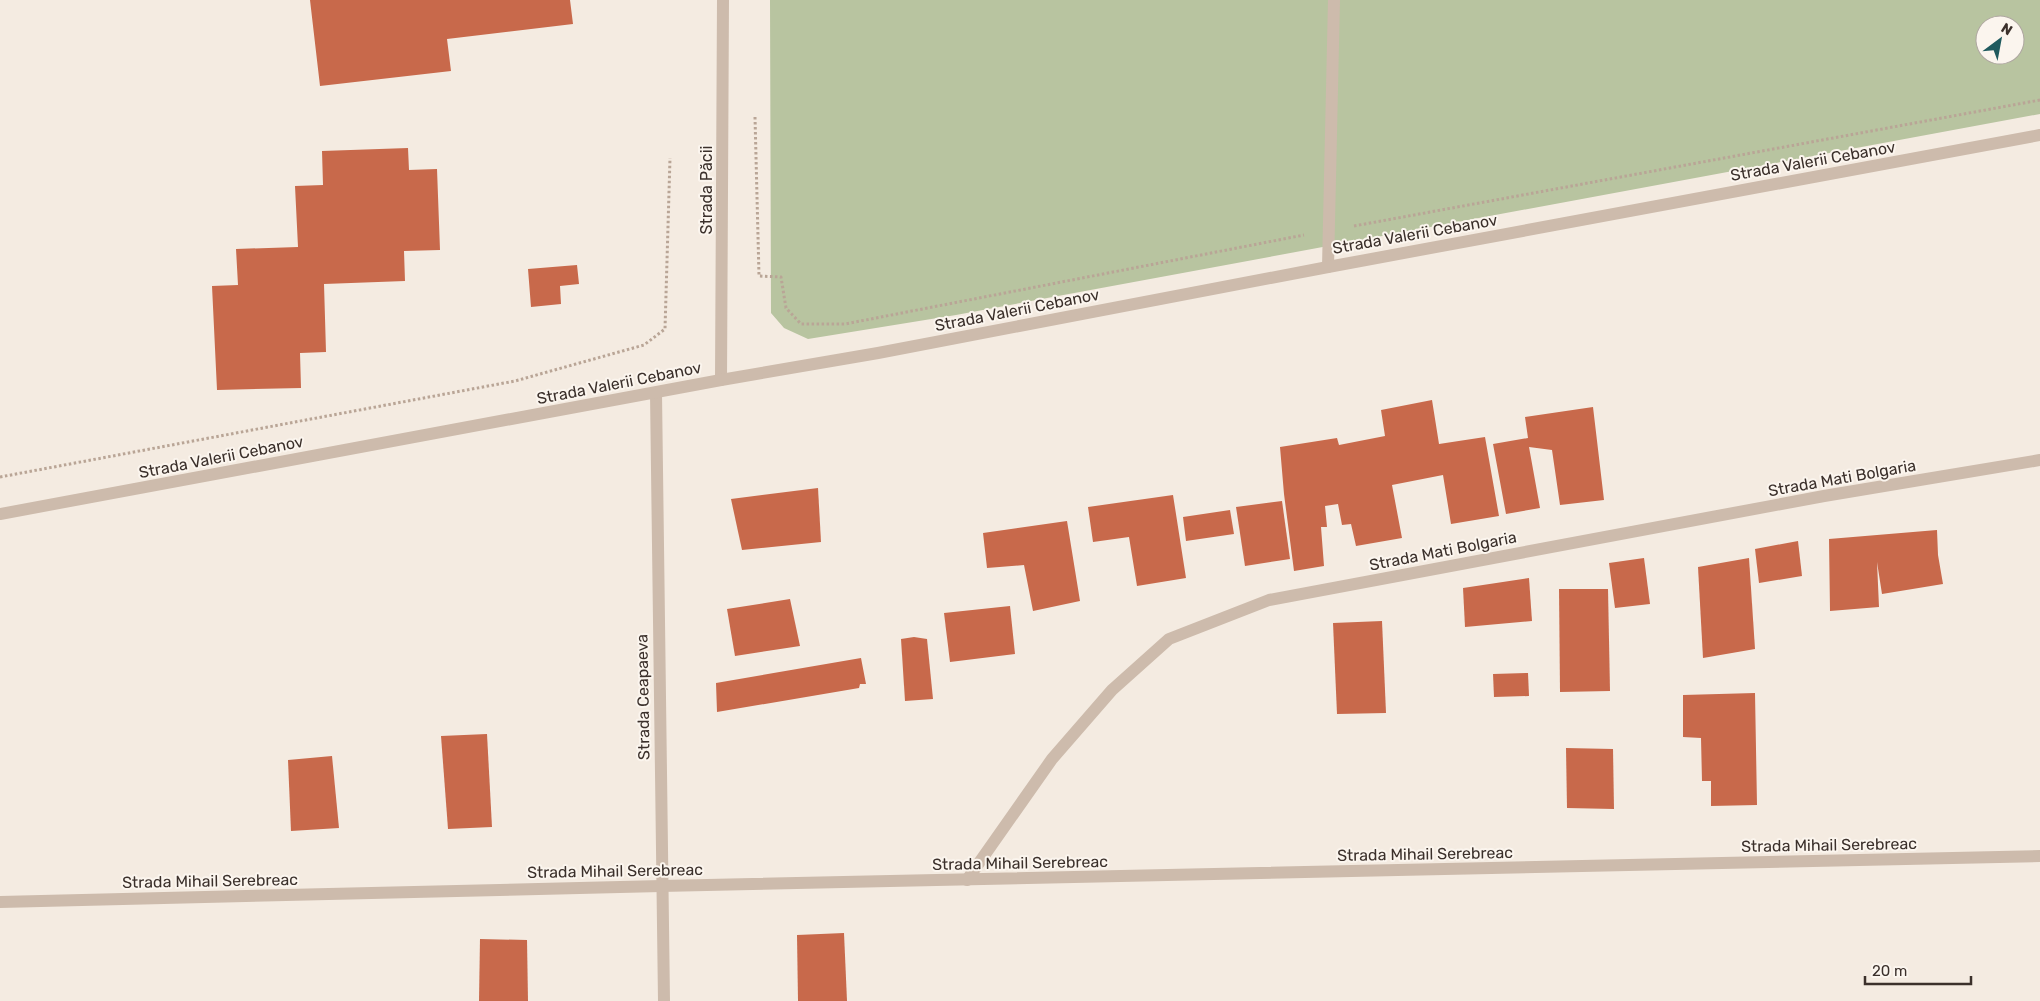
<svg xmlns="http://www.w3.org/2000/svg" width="2040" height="1001" font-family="Rubik,sans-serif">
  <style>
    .green { fill: #b8c4a0; fill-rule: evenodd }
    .building { fill: #c8694b }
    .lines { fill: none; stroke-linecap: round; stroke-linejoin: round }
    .path { stroke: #b9a596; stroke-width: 3; stroke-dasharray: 2.5 2.5; stroke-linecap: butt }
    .service { stroke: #cdbbac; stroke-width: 12 }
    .minor { stroke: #cdbbac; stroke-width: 12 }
    .tertiary { stroke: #cdbbac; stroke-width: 12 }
    .labels { text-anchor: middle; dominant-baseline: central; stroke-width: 4; stroke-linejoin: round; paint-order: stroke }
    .street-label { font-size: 16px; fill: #3b302b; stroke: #fbf5ee }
  </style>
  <rect width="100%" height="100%" fill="#f4ebe1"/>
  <path class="green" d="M770,0h1270v114l-1084,201 -148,24 -24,-11 -13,-15zM1985,25h30v30h-30z"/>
  <g class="building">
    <path d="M310,0h260l3,24 -126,15 4,32 -131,15z"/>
    <path d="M408,148l1,22 28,-1 3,81 -36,1 1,30 -81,3 2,68 -26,1 1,35 -84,2 -5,-104 26,-1 -2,-36 62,-2 -3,-61 28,-1 -1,-34z"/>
    <path d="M577,265l2,19 -19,2 1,18 -30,3 -3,-38z"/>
    <path d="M1432,400l7,44 46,-7 14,79 -48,8 -8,-49 -51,10 10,53 -46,8 -5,-22 -9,1 -4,-21 -13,2 2,21h-6l3,39 -30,5 -10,-77 -4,-47 57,-9 2,7 46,-9 -4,-26z"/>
    <path d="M1593,407l11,93 -44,5 -8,-55 -23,-3 11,61 -34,6 -13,-70 35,-6 -3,-21z"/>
    <path d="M818,488l3,54 -79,8 -11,-51z"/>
    <path d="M1173,495l13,83 -49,8 -8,-49 -36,5 -5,-35z"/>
    <path d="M1282,501l8,58 -45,7 -9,-59z"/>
    <path d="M1230,510l4,24 -48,7 -3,-24z"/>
    <path d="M1067,521l13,80 -47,10 -9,-46 -37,3 -4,-35z"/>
    <path d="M1937,530l1,25 5,29 -61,10 -5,-32 2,45 -49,4 -1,-72z"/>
    <path d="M1798,541l4,35 -43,7 -4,-34z"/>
    <path d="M1644,558l6,46 -35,4 -6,-45z"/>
    <path d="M1749,558l6,91 -52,9 -5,-91z"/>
    <path d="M1529,578l3,43 -67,6 -2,-39z"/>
    <path d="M1559,589h49l2,102 -50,1z"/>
    <path d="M790,599l10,47 -65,10 -8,-47z"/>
    <path d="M1010,606l5,48 -65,8 -6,-49z"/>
    <path d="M1382,621l4,92 -49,1 -4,-91z"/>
    <path d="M914,637l13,2 6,60 -28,2 -4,-62z"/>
    <path d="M861,658l5,26h-6l-1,4 -142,24 -1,-29z"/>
    <path d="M1528,673l1,23 -35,1 -1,-23z"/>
    <path d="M1755,693l2,112 -46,1v-25h-9l-1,-43 -18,-1v-42z"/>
    <path d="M487,734l5,93 -44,2 -7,-93z"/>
    <path d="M1566,748l47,1 1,60 -47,-1z"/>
    <path d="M332,756l7,72 -48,3 -3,-71z"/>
    <path d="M844,933l3,68h-49l-1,-66z"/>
    <path d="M480,939l47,1 1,61h-49z"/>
  </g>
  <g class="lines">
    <g class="path">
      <path d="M755,117l4,159 22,1 5,31 15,16h44l459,-89"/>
      <path d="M1354,226l686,-126"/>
      <path d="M0,477l515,-96 129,-36 21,-16 5,-171"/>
    </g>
    <path class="service" d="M1328,267l6,-267"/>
    <g class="minor">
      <path d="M721,380l2,-380"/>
      <path d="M656,393l8,608"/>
      <path d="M967,880l85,-121 60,-69 57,-51 100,-39 555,-104 216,-36"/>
      <path d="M0,902l661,-16 1379,-30"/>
    </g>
    <path class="tertiary" d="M0,514l721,-134 157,-27 450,-86 712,-132"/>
  </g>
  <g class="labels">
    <g class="street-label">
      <text transform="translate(1813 161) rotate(-10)">Strada Valerii Cebanov</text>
      <text transform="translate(706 190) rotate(-90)">Strada Păcii</text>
      <text transform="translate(1415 234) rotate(-10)">Strada Valerii Cebanov</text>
      <text transform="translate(1017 310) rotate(-11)">Strada Valerii Cebanov</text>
      <text transform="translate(619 383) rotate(-11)">Strada Valerii Cebanov</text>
      <text transform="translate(221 457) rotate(-11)">Strada Valerii Cebanov</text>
      <text transform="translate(1842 478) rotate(-10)">Strada Mati Bolgaria</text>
      <text transform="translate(1443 551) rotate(-11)">Strada Mati Bolgaria</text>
      <text transform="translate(643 697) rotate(-91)">Strada Ceapaeva</text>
      <text transform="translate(1829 845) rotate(-1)">Strada Mihail Serebreac</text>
      <text transform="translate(1425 854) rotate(-1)">Strada Mihail Serebreac</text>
      <text transform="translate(1020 863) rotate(-1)">Strada Mihail Serebreac</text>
      <text transform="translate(615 871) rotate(-1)">Strada Mihail Serebreac</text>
      <text transform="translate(210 881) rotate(-1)">Strada Mihail Serebreac</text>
    </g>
  </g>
  <g transform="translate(2000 40) rotate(32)"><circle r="24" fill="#fbf5ee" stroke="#aea6a0"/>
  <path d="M0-4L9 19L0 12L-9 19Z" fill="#1f5a5e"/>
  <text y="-8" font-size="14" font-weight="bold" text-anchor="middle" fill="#3b302b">N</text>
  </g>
  <path d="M1865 976v8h106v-8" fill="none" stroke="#3b302b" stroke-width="2.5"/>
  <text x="1872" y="976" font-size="15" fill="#3b302b" stroke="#fbf5ee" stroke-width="4" paint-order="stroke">20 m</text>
</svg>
